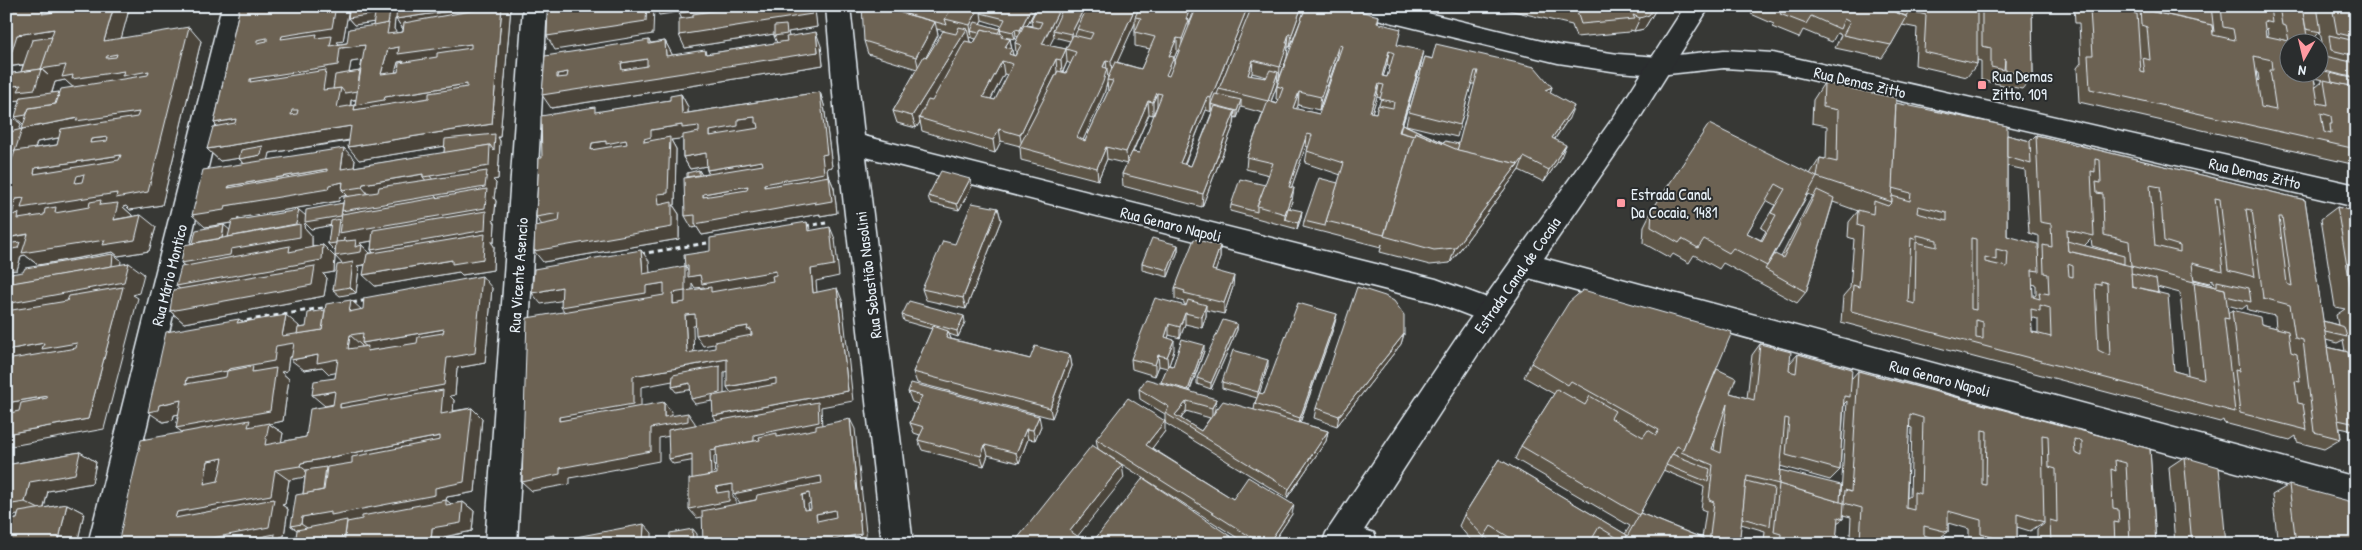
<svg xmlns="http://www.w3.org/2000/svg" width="2362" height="550" font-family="'Patrick Hand',sans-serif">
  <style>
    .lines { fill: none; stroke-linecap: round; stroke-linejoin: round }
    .minor-casing { stroke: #e8f1f8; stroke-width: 3 }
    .secondary-casing { stroke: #e8f1f8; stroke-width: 3 }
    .path { stroke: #e8f1f8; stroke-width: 3; stroke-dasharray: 5 4; stroke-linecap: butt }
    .minor { fill: #2a2d2e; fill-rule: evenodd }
    .secondary { fill: #2a2d2e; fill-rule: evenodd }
    .wall { fill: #5d5447; stroke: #e8f1f8; fill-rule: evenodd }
    .shaded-wall { fill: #4c453a; stroke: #e8f1f8 }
    .building { fill: #6c6253; stroke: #e8f1f8; fill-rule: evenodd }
    .poi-dot { fill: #ff9aa2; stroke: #2a2d2e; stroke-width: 2 }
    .labels { text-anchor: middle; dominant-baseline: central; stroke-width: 4; stroke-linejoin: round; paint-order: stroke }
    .poi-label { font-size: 16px; fill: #e8f1f8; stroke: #2a2d2e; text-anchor: start }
    .street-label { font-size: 16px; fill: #e8f1f8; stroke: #2a2d2e }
  </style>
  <rect width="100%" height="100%" fill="#373835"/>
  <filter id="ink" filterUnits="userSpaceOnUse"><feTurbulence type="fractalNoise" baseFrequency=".02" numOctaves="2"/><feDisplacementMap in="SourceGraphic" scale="10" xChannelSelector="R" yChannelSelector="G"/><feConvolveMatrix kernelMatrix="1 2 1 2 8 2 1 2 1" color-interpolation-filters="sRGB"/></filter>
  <g filter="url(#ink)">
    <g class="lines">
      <defs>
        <g id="minor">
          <path d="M222,6h24l-127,538h-31z"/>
          <path d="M523,6h24l-30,538h-32z"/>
          <path d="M826,6h24l14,130 572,143 65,24 4,9 -4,9 -10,3 -57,-22 -568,-145 47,387h-31l-45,-401z"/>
          <path d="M1349,6h50l159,39 60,9 41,3 65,-7 49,3 583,132v22l-583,-136 -49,-3 -65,7 -41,-3 -60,-9 -197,-48 -8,-3z"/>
          <path d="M1525,253l831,224v28l-831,-228 -10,-4 -4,-8 4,-8z"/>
          <path d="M1341,522l33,11 4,11h-50l-2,-7 4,-10z"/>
        </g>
        <path id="secondary" d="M1685,6h25l-77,123 -151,219 -127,196h-33l4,-11 136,-203 153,-215z"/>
      </defs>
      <use href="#minor" class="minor-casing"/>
      <use href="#secondary" class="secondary-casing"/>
      <g class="path">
        <path d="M805,226l21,-3"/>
        <path d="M640,254l73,-12"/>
        <path d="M352,303l16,-3"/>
        <path d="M238,322l90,-15"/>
      </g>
      <use href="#minor" class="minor"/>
      <use href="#secondary" class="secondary"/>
    </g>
    <g class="wall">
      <path d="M6,6h124l-9,32 80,3 -39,164 -32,5 -4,-4 -3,1 9,8v2l24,10 -7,24 -31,5 -5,-4 -75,13 -13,-10 -4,1 -4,14 -11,1v-198l1,1 14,-2 2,-7 -17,2zM65,80l8,7 -14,6h-7l3,-11zM20,100l4,24 -2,5 -3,1 2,-6 -10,-8 2,-9 -2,-2 1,-4zM59,138l-2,7 -22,3 2,-6z"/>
      <path d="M240,6h271l-11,131h-2l2,4 -2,38 -5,1 3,3 -2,15 2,3 -2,19h-1l2,3 -1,19h-3l3,4 -1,24 -31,5 -3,-3 -84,14 -10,-21 -8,1 2,2 -3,25 -16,3 -7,-6 9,-26 -7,-14 -7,-6 3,-19 -20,4 -6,-6 -1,4 8,9v11l11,-2 12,12 -1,15 -11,2 4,4 -3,18 -140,27 -14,-12 10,-22 -4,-3 8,-20 -3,-3 12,-20 37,-13 2,-7 -27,4 39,-63 -5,-6 -19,3 -13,-12 10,-23 -3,-3zM349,8h1l-2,10 6,7 20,-3 -1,4 -26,17 -8,1 -2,-2 6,-1zM395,19h1l7,10v3l-7,1 -2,-4zM362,60l-2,11 -11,2 2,-11zM403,61l1,1 -6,10h-3l3,-10zM351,100h5l-1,5 -4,1zM349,141l10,19 86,-14 -1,7 -90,14 1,-7h-87l2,-7zM347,195l1,2 -5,7 -38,12 -67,4v-2l101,-17 1,-4zM372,241l-1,9 2,3h-3l-10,-10z"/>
      <path d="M656,6h158l3,21 -29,5 1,5 32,9 2,19 -272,43 98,-68 2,3 14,-2 7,14 34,-1 71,-11 -3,-9 -89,14 -3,-29 -3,-7 -20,3z"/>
      <path d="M903,6h34l-1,1 13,3 1,-1 -7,-2 -1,-1h362v6l-14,35h-2l-1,10 -8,23h-2v5l-6,17 6,2 2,-4 -3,-1 1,-13 51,-75 51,5 -1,8 20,21 23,19 -18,60 41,19 15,1 16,-60h-4l-14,53 -51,-12 3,-13 16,-55 127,30 -2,6 19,25 -14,21 6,18 -17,25 -25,-12 -69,93 -20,2 -50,-13 2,-8 -1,3 -78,-20 1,-6 34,-38 3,-8 -36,-12 3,-16 -2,-1 -15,42 1,13 -2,7 11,10 -4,11 -67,-18 1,-6 34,-20 4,-10 -23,-6 1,-12 16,-44 -22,-6 -4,11 -2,-1 -1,7 -32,83 -79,-21 -1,-12 5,-10 -20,-5 -9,21 -77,-20 -1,-14 -19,-5 -6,12 -73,-22 -2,-9 -4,6 -19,-5 -4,-12 24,-42 -49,-15 -4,-13 19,-33 16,4zM1035,10v1l-4,9 1,6 -5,-1zM1192,17h1l-4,10v-4zM982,20l20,6 -2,3 1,4 -1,-4 -20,-5zM1135,23v23l15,3 -9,20 -24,-7zM937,29l8,2 -18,26 -1,-1 12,-21zM1016,36l2,1 -3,6 1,10 -1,3 -2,-1 -3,-16 -7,-1v-1l12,2zM969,37l7,2 -2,4 -4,-1zM1054,37l16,4 -4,8 -17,-3zM1177,51h2l-5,13v-6zM1337,58l1,1 -19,55 -23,-5 2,-4 21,5zM1067,62l4,2 -5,9 -3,-1zM1387,64l3,2 -3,11 -4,-1zM1252,73l15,4 -1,1 -15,-2zM1004,74l4,1 -13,25 -4,-1zM1107,83l1,9 -23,49 -2,-1 21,-46zM1377,97l4,1 -2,7 -3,8 -4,-1zM1158,106l-19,47 -6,-1 16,-38 4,1zM1206,110l6,2 -21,54 -6,-2z"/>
      <path d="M1492,6h166l-14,23 -10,2 -4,-1 -1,2 -53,5 -4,-12z"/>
      <path d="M1755,6h277l1,70 -11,13 -28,-6v-1l-1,1 -12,-3v-19l-4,-1v4l-10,13 -52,-12 2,-37 -15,-3 -11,20 -9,13 -47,-10 6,-13 -4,-2 -5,9 -29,-12 -4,8 -27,-11 2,-3 -23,-10z"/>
      <path d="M2055,6h16l-3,3z"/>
      <path d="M2074,6h60v7l1,1v-8h221v159l-277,-63 -2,-34 4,-5 -2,-40h-4zM2267,28l1,8h-2l-1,-6zM2320,32l2,10 -2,2v28h-30l18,-34 5,1zM2256,72l2,1 1,7 -2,2zM2314,78l9,2h-1v2l-6,5z"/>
      <path d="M1824,83l72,20 111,32 23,6 6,-6 269,65 18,121 15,4 -2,-10 9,-6 -10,-2 -14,-88 16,-12 19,5v215l-7,3 -9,-2 1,11 -17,10 -27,-7 -1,-6 -6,4 -66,-17 -1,-3 -3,2 -379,-100 2,-26 7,-8 4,-49 -6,-2 1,-15 9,-11 -25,-9 -27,90 -9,11 -74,-40 -4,6 -25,-14 -5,8 -16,-9 -3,4 -27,-15 1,-17 8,-16 158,-36 10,-16 6,1 1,-33 -15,-3 1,-23zM2007,166l18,4 4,63 10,3v13l-1,1 -31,-14zM1808,194l5,2 -4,6 -28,55 -9,1zM1766,200l9,5 -14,23 5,3 -5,9 -14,-7zM2091,239l1,7 24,7v1l-32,-8zM2194,279l15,4 4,-4v3h2l-3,3 -18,-5zM2032,284l4,1v10l-3,2zM2157,287l23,6 8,82 -14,-4zM2227,305l15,4 5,-4 1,5 27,6 1,12 -15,-4 -29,-14 -4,3zM2033,318l5,1v14l-6,-1 -1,-13zM2326,340l11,3 6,-3 2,11 -18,-4zM2349,359l5,1 -3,2 3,18 -2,1z"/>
      <path d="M820,92l4,13 8,62 -5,1 1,8h1l5,12 3,25 -17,3v-2l-118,21 -5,-8 -5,1 -7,-12 2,-39 12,-7 3,5 7,-1 -2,-4 -1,-4 -16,3 -7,-12v-19l-12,2 5,9 -1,56h-2l6,9v25l-136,23 -1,-37 -6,-8 6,-59 56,-46 72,-12 11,-6 7,13v6z"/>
      <path d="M972,186l-13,24 -29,-7 -2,-7z"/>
      <path d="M998,208l3,12 -35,89 -40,-9 -4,-11 33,-45z"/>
      <path d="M1178,245v6l-10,26 -26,-7v-7z"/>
      <path d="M1220,246v12l-5,13 18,16 -9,27 -18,-4v6l-4,12 -17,-4 -5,14 -11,-3 -1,3 6,12 -5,15 4,1 31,-15 -14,40 25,18 -1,5 40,-4 1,-7 2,-5 -35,-10v-6l46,-16 -9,27 5,1 73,-80 -3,12 -34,97 28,8 -2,10 -39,57 -122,-75v-9l-25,-15 -1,-10 22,-6 6,-15 -8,-2 -4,10 -23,-7 -1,-10 55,-53v-1l-2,-1v-2l-9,-3v-11zM1186,411l24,7 -9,13 -20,-12z"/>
      <path d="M492,288l-7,75 -28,5 -2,27 -5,1 4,4 -1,11 19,-3 10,10 -7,74 -28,5 -1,3 5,4 12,-2 11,9 -2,20 -28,6 -147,-7 -6,-4 12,-32 2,-17 -16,3 -4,24 -3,1 6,4 -4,27 -4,1 10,6 -172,1 63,-112 -2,-18 -5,1 -1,5 -10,2 76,-103 4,3 56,4v2l7,-1 55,-17zM289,357h2l13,13 18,-3 7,7 7,-2 -1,6 -10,28 8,-1 -27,32 -25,5 2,-9 -14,-9 14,-3 6,-42 -8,-7 6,-1z"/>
      <path d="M902,315l63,7 -7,15 -9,-3 2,5 79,20 40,-4 2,11 -20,52 -135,-35 -4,-11 19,-43 -28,-8z"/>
      <path d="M1237,324v6l-26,59 -14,-5v-6z"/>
      <path d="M1404,334l-3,10 -64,82 -23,-8 2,-10z"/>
      <path d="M1760,344l30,19 8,-9 54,24 6,-7 292,78 6,95h-119v-15l7,-5v-2l-14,9 -13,-4v17l-48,-1v-14l-21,-6v9l-6,4 26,8h-125l7,-7 1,-20 -8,-2v4l-6,4 -1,21h-65v-1l-7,-2 1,-10 -24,-7 -2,20h-244l-10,-7 -4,7h-7l-15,-18 5,-11 35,-56 126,75 5,-8 -115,-67 6,-13 33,-52 -30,-17 7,-14 186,6 13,24 17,5 5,-43zM1847,401l-6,93 -1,1 -60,-25v-4l50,14 10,-10 4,-66zM1909,427l3,1 -2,68 -3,2zM1716,436l-2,14 -2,-1zM1663,470l41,17 -3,22 5,2 -4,27 -62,-25z"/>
      <path d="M908,392l133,34 -6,14 -7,-1 -9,24 -31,-8 -4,11 -62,-16 -4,-10 2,-5 -6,-2 -4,-10 8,-19 -6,-2z"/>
      <path d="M2356,427v12l-2,-11z"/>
      <path d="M1165,431l-13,17 81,51 59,15 -20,30h-25l-149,-95 -2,-10z"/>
      <path d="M80,452l16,10 -4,21 -44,8 -4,17 23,-4 17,9 -7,31h-71v-79zM18,515l-1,4 -8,1 1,-4z"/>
      <path d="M2184,457l42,87h-51l-6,-77z"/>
      <path d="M2289,485l67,59h-78l-6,-49z"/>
    </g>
    <g class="shaded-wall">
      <path d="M6,6h72l1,1 -19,3 1,1 -19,3z"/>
      <path d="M114,6h16l-13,48 -13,-13z"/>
      <path d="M336,6h23l-10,2 -6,33 -6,1 5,6 23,-3 10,13 -24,4 -3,16 -7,10 22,2 6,8 -18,2 -3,20 -98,-38v-3l31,-40 1,-3z"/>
      <path d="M376,6h24l7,11 -12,2 -1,10 5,7 -21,3 11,-19 -35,5 -6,-7 22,-10z"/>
      <path d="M502,6h9l-11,131h-2l2,4 -2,38 -5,1 3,3 -2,15 2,3 -2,19h-1l2,3 -1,19h-3l3,4 -1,24 -31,5 -3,-3 -84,14 -12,-11 89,-15 31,-1 -101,3 -11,-12 114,-28 -125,21 13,14v6l-16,3 2,2 -3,25 -6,-6 -4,-19 -11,-12 16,-11 -7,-7 -2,11 -7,2 -7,-7 10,-20 -27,5 -6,-6 -1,4 8,9v13l-117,26 -14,-12 41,-23 2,-15 8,7 67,-22 7,6 37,-13 97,-14 -10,-13 60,-31 5,-7 -136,22 -11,-13 144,-23z"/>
      <path d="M647,6h7l-1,28 -98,16 -8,-14z"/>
      <path d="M721,6h68l-104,20 -6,-13z"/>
      <path d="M811,6h3l1,3 2,18 -29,5 2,9 -13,2 -3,-7 13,-4 -102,16 -6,-13z"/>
      <path d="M980,6h10l-9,7 1,7 -7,12 -4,-1 1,7 -2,-13z"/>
      <path d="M1032,6h3v4l-14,27 -1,-7z"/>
      <path d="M1061,6h8l-16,24 1,7 -10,20 -2,-13z"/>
      <path d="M1085,6h4l-17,35 -1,-7z"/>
      <path d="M1136,6h7l-8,11v6l-23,51 -1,-13z"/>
      <path d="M1191,6h1v11l-3,6v10l-7,19v-13l4,-20z"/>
      <path d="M1248,6h5l-34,83 -6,16 -2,-1v7v-13z"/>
      <path d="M1302,6h2v6l-14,35 2,-13z"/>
      <path d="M1655,6h3l-14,23 -10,2 6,-13z"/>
      <path d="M477,7l8,14 -79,12 -10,-14z"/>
      <path d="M935,22l3,13 -19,35 -3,-13z"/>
      <path d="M189,27l12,14 -39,164 -32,5 -4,-4 -3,1 9,8 -4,17 -91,-12 -6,-4 -2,5 4,10 -21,-16 4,-16 8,-1 93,-5z"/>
      <path d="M54,29l12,36 58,6h25l13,13 -86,6 -11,-10 -10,2 -6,19 -21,-2 -16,2 -1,4 2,2 -2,9 10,8 -6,22 -9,1v-60l35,-18 -14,-5 -21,3v-15l11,-17z"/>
      <path d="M967,29l3,13 -48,77 -3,-1 1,4 -4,6 -4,-12z"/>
      <path d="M1015,29l1,7 -1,3 -2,-7z"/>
      <path d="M816,32l5,14 2,19 -272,43 -9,-13 80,-25 -1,-7 26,-4 171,-7z"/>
      <path d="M1289,34l-2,23 -8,23 1,-13 6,-24z"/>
      <path d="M1177,38v13l-3,7v12l-8,18v-13l3,-19z"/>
      <path d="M1010,39l4,23 -9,-15z"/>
      <path d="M665,41l7,13v15l-6,-13z"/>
      <path d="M471,44l9,13 -72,11 -5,-7 -5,1 -7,25 -10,-13 7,-25 11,-2z"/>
      <path d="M1339,45l-2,13 -18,52 2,-13z"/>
      <path d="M1066,49l1,13 -5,11 -1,-13z"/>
      <path d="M1389,51l-2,13 -6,20 1,-8z"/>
      <path d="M1424,51l-3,13 -23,74z"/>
      <path d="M1056,59l1,13 -35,75 -2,-12z"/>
      <path d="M1106,60l2,20h-1v3l-3,11 -25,55 -2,-12z"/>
      <path d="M1253,60l-1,13 -5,15 1,-13z"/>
      <path d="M1002,61l2,13 -19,36 -2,-13z"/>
      <path d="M568,72l7,13 -18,-7v-4z"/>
      <path d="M1278,72l-1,13 -11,29 2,-13z"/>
      <path d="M467,84l9,13 -122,13 1,-5 30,-8z"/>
      <path d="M1379,84l-2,13 -9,28 2,-13z"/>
      <path d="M1552,87l-5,13 -2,-10z"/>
      <path d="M59,92l7,7 -6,19 -37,6 -8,-7z"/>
      <path d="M820,92l4,13 8,62 -5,1 2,18 -65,1v-3l58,-29z"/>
      <path d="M1299,92l-1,13 -6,16 1,-13z"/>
      <path d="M1157,93v13l-4,9v-13z"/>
      <path d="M681,94l7,13v20l-6,-13z"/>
      <path d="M1207,97l-1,13 -26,65v-12z"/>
      <path d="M1241,100v7l-4,11v-7z"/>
      <path d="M1148,101l1,13 -22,50 -1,-12z"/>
      <path d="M1574,106l-5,12 -22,32 5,-12z"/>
      <path d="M1235,111l-1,13 -32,83 1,-13z"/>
      <path d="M139,112l13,12 -64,8 -51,10 -7,22 -24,13v-25l16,-23 56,-11z"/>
      <path d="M755,117l9,18 -54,1v-5l28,-12z"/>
      <path d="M236,119l12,13 -22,4 -12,-13z"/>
      <path d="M682,125l17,1 6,12h-18l-16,2 5,9 -1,56h-2l6,9v25l-136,23 -9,-11 110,-109v-3l7,-9z"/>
      <path d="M351,126l11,12 -92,15 -2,9 -22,3 -7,-6 22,-4 -41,6 -13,-12z"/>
      <path d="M999,129l2,12 -6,12 -2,-13z"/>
      <path d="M1307,134l-1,12 -19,54 2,-13z"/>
      <path d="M108,137l14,12 -32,-6 1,-4z"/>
      <path d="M626,140l8,12 -43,-2 1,-7 14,-2z"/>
      <path d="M1566,145l-5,12 -17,25 5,-12z"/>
      <path d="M1106,147l1,12 -9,21 -1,-12z"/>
      <path d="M344,148l11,12 -3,22 -11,-13z"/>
      <path d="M706,153l6,12 -22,4 -7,-12z"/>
      <path d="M121,155l14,12 -36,20 -50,-1 -15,-12 1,-6z"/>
      <path d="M1524,157l-5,13 -69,93 5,-15 63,-84z"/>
      <path d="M762,161l6,13 -55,8 -6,-12z"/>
      <path d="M327,169l12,13 -111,6 1,-2z"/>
      <path d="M423,174v3l8,10 -58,13 -11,-13 1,-3z"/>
      <path d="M829,176l5,12 3,25 -17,3v-2l-118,21 -7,-11z"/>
      <path d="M970,179l2,7 -13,24 -2,-6z"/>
      <path d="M343,182l-1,8 5,5 -7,2 -1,4 -101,17 -1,4 -32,5 -13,-12 33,-9z"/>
      <path d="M748,186l5,12 -50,-1v-3z"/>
      <path d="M1294,188l-2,13 -6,19 -1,-1v-5z"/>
      <path d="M998,208l3,12 -35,89 -3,-11z"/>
      <path d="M1302,211l-1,7 -4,11 1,-6z"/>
      <path d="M141,215l15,12 -7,24 -31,5 -5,-4 -75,13 -13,-10 -4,1 -4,14 -11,1v-44l1,11z"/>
      <path d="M807,222l5,12 -4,-3z"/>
      <path d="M830,227l5,12 4,37 -23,5 2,23 -5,-11 -2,-24z"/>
      <path d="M323,245l12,12 -1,15 -11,2 4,4 -3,18 -140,27 -14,-12 20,-14 -14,-11z"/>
      <path d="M1178,245v6l-10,26v-7z"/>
      <path d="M1220,246v12l-8,23v-11z"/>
      <path d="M641,250l8,11 2,24 13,-2 7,11 -101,25 -9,-12 82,-33z"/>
      <path d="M113,254l8,6 -1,14 -103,17z"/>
      <path d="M129,263l15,11 -5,19 -6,2 5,3 -34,131 -98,18v-13l82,-15 32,-122 -114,21v-14z"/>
      <path d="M685,266l6,10 9,-1 76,-4 6,11 -73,13 -5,-8 -9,1 -3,-5v19l-19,2v-11z"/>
      <path d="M482,276l10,12 -7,75 -28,5 -2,27 -5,1 4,4 -2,24 -112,-16v-4l107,-46z"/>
      <path d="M1234,276l-1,11 -9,27v-11z"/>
      <path d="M562,287l9,12 -30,5 -9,-11z"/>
      <path d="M837,288l5,12 11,101 -32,6 1,21 -65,20 -43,8 1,29 -18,4 13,-38 10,-25 -7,-10 135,-25z"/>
      <path d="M351,300l12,11 -14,1z"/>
      <path d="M1206,305v11l-4,12v-11z"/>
      <path d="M1185,313v11l-5,14v-11z"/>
      <path d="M695,314l7,11 -9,1 1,38 -7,-11 -2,-38z"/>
      <path d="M1337,314l-3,12 -36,102 2,-10z"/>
      <path d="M286,315l13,11 -3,18 11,10 -18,3 -2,14 -6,1 8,7 -6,42 -14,3 14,9 -4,22 -88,-17 -15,-10 11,-50 42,-9 47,-23 6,-10z"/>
      <path d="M964,316l1,6 -7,15 -1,-6z"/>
      <path d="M1169,324v11l-4,13v-11z"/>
      <path d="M1237,324v6l-26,59v-6z"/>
      <path d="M748,326l3,3v8l-48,9 -7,-11z"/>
      <path d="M444,329l10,11 -87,11 1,-3 -6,-5z"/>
      <path d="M948,331l4,11 -6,-4z"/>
      <path d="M1404,334l-3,10 -64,82 2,-10z"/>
      <path d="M350,335l12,11 -2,14 -12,-11z"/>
      <path d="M1174,340v10l-6,18 -1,-11z"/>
      <path d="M44,343h33l16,11 -87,9v-13z"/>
      <path d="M1204,345v6l-16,44v-5z"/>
      <path d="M318,355l20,4 12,11 -21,4 -7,-7 -18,3 -13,-10z"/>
      <path d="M1070,355l2,11 -20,52 -2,-10z"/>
      <path d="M1158,355l1,11 -4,10v-11z"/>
      <path d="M727,359l6,11 -9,2v27l-29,5 -4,-5 29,-27 -79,15v27l-82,7v-4l74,-41z"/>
      <path d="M1268,360v6l-10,32v-6z"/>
      <path d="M776,378l6,11 -48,8 -7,-10z"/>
      <path d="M690,383l4,6 -18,3 -4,-5z"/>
      <path d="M335,391l12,10 -22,5 -13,-11z"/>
      <path d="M48,396l17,10 -59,12v-15z"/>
      <path d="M1216,399l-1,10 -3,10v-11z"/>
      <path d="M181,400l15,11 -22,4 -1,5 -10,2 -15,-10 11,-7z"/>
      <path d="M1187,401l-1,10 -7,10 -4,-6z"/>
      <path d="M664,402l8,11v11l16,-11 7,10 1,8 -37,7v23l-89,17v6l-38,7 -10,-9 38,-14 91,-40 13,-11z"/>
      <path d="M472,408l10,10 -7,74 -28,5 -1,3 12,9 -105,35h-14l-24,-11 -14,-9 1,-7 133,-29z"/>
      <path d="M1039,416l2,10 -6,14 -2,-10z"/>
      <path d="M850,419l5,10 12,113 -7,2h-32v-3l33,-7z"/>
      <path d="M1165,421v10l-18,24 -1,-10z"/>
      <path d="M1026,429l2,10 -9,24 -3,-10z"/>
      <path d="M1328,431l-2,10 -39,57 2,-9z"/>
      <path d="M440,436l11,10 -129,50 -8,-20 -14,-10 1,-3z"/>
      <path d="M985,445l3,10 -4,11 -3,-10z"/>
      <path d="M80,452l16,10 -4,21 -44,8 -5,20 -18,-9 5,-20z"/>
      <path d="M692,454l4,6 -23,4 -4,-5z"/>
      <path d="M223,458l-4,35 -15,-9 4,-23z"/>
      <path d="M1122,465l2,13 -51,64 -3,-11z"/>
      <path d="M275,470l14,10 -4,24 -3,1 6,4 -4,27 -4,1 10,6 -1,1h-107l-7,-26 2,-6z"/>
      <path d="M821,476l6,10 -87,17 -6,-9 -2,1 4,5v10l-39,8 -8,-9 28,-16 -1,-6 17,-3z"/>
      <path d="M809,493l6,9 -7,2 2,15 -6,-9 -2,-15z"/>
      <path d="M463,502l11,9 -2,20 -28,6 -1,7h-12l1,-16z"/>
      <path d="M67,504l17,9 -7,31h-19z"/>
      <path d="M1294,505l-2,9 -20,30h-4z"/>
      <path d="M835,510l6,9 -24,2 -1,-7z"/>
      <path d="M6,515l4,1 -2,7 -2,-1z"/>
      <path d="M644,524l8,9v11h-9z"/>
      <path d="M693,529l4,5v10h-9z"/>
      <path d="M554,535l10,9 -9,-3z"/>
      <path d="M820,539l2,5h-23z"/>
    </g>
    <g class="building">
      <path d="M6,6h39l-3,8 18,-3 2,-5h52l-10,35 85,-14 -41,165 -32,6 1,-5 -96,15 3,-10 -8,1 -4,16 7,-2 -1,6 26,-4 1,-6 11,-2 -1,6 34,-6 1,-5 11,-2 -1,5 18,-2 -4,17 27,-5 -6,25 -32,5 2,-5 -83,13 6,-19 -22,4v-61l9,-26 42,-6 4,-16 76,-12 2,-5 -63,9 2,-3 -56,11 7,-21 27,-4 5,-15 87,-14 1,-4 -27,5 2,-5 -52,8 1,-4 -11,2 4,-12 -25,4 13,-40 -37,6 -5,16 -6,1zM117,54l-1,3 -10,1 1,-2zM108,137l-1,4 -17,2 1,-4zM121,155l-2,5 -85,14 1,-6zM84,174l-2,8 -7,1 2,-7z"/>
      <path d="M240,6h96l-4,22 -50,8 -1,3 36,-5 -1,4 16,-2 -2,10 17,-3 2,-14 40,-6 -2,11 16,-2 1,-9 72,-13 1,-3 -81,12 1,-13h105l-10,118 -144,23 3,-21 -144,23 6,-22 22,-4 1,-4 -22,4zM267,38v3l-10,2v-3zM471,44v4l-34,5v4l-38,6 -1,9 -17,2 7,-25 11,-2 -1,7zM365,45l-10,60 -18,3 4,-20 -18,2 3,-20 -76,12v-3l88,-14 2,-17zM467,84v3l-38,6v5l-75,12 1,-5 29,-5 1,-3zM292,110h6l-1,4 -6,1z"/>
      <path d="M350,6h21l-1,2 5,6 -27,4z"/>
      <path d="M548,6h99l-1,15 -99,15z"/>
      <path d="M679,6h42l-42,7z"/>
      <path d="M742,6h69l1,8 -133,21v-16l14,-2v-3z"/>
      <path d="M862,6h14l59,16 -19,35 -52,-16z"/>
      <path d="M903,6h31l15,4 2,-4h2l-8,13 2,6 -48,-13z"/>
      <path d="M953,6h27l-10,19 -25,-6z"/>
      <path d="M985,6h47l-12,24 -5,-1 -2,3 -13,-3 5,-10 -24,-6z"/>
      <path d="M1038,6h23l-19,38 24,5 -5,11 -5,-1 -36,76 -21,-6 -6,11 -74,-22 9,-18 4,1 33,-60 9,2 8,-14 21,5 -2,3 9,2 -5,8 7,2 -3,5 6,2 6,-11 -6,-2 9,-18 15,3 3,-6 -11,-2zM1002,61l11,3 -18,36 -12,-3z"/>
      <path d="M1064,6h21l-14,28 -18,-4z"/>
      <path d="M1088,6h48l-25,55 -5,-1 -3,7 4,1 -4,14 -26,55 8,4 28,-60 -6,-1 8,-18 26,7 14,-32 -20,-5 6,-14 -6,-1 5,-11h51l-5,13 3,1 -7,19 -5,-1 -8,18 5,1 -8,18 3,1 28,-70h51l-37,92 -4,-1 -27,66 11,3 24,-60 20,5 -32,83 -81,-20 10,-22 7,1 23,-59 -5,-1 -4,9 -5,-1 -22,51 -20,-5 -9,21 -78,-21 39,-76 8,2 10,-21 -10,-3 7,-14 17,4 3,-6 -16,-4z"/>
      <path d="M1252,6h50l-10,28h-3l-3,9h2l-8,24 -27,-7 -5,15 18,3 4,-8 8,2 -10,29 -49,-12z"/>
      <path d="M1306,6h4l18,5 2,-5h9l40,10 -2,7 24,6 -4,16 27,6 -25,81 15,4 -30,99 -58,-14 18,-58 -37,-12 5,-16 -5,-1 -18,53 5,1 -9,26 -28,-8 16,-43 -26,-6 21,-56 9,3 6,-16 -6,-2zM1339,45l3,1 -23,68 -26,-6 6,-16 22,5zM1389,51l5,2 -7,24 -5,-1zM1379,84l5,1 -4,14 14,3 -1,6 -15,-3 -2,8 -6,-1z"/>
      <path d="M1553,6h102l-6,9 -9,3 -7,-3 2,4 -54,5 -4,-12z"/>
      <path d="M1771,6h109l27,11 -16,28 -48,-10 7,-13 -6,-3 -4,10 -29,-13 -5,8 -26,-10 2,-3z"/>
      <path d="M1880,6h32l-6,10z"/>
      <path d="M1912,6h65v58l-53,-12 2,-37 -16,-4z"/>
      <path d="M1982,6h50l1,70 -28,-6v-11l-1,11 -13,-3v-19l-9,-2z"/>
      <path d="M2086,6h27l1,3 23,5 4,58 4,1 -2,-15 7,2 -3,-33 -6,-2 -1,-16 72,16 1,10 22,5 -2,-11 -10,-2 -2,-21h49l2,17 -8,-2 2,15 23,5 -3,-15 -4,-1 -3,-19h23l6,36h-18v30h23l5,31 10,2 -4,-25 32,7v62l-266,-60 -2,-34h5l-3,-45 -4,-1zM2254,56l18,4 1,10h-3l6,40 -15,-3zM2321,113l10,3 1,8h-2l1,10 -7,-2z"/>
      <path d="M2113,6h21v7l-20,-4z"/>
      <path d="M2142,6h69l3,26h-1l-1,-7 -70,-16z"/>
      <path d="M2302,6h15l4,26 -15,-3z"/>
      <path d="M2332,6h23l1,50 -25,-6 -2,-15 22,5 -1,-4 -13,-3z"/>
      <path d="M390,12l-2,11 -15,3 2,-12z"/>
      <path d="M975,22l25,7 -2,4 -16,-4 -3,4 -8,-2z"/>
      <path d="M786,25l1,9 -13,2v-10z"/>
      <path d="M959,27l8,2 -55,87 -19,-5 31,-55 3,1 16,-26 13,3z"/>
      <path d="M816,32l2,20 -276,43 3,-39 104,-16v4l16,-3 1,15 39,-6 1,4 81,-13 -1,-4zM647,59v7l-25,4 -1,-7zM568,72l-1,5 -10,1v-4z"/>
      <path d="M52,37l-11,32 7,6 -7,-6 -20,3 11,-32z"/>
      <path d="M1436,44l99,23 17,20 -7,3 29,16 -22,32 14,7 -17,25 -25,-13 -8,11 2,-4 -19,-4 -4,-2 -1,1 -37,-9 21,-79h-3l-15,54 -51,-13 16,-55 7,2z"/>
      <path d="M2320,46l4,1 1,9 31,7v15l-36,-8z"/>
      <path d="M41,69l-6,20 -17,2 3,-6 -15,2v-13z"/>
      <path d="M360,71l-3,20 -12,2 -4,-5 -8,1 2,-14z"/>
      <path d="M2330,73l26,6v8l-24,-5z"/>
      <path d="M1824,83l72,15 -4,104 -75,-25 -50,89 -34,-18 -4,5 -25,-14 -6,9 -16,-9 -3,4 -28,-16 1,-17 57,-86 108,53 3,-19 17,4 1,-52 -15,-3zM1776,184l9,5 -14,24 5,2 -14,26 -15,-8z"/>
      <path d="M59,92l-4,12 -26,4 -3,7 -11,2 6,-20z"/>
      <path d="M820,92l7,62 -5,1 2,18 -60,11v3l65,-11 3,25 -17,3 1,-2 -121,22v-9l-10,1 -1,-38 79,-13 -1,-4 -55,9 -1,-17 -23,4v-22l16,-3v-6l-17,2v-3l-31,5v7l-7,2v3l26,-5 -2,56 -10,1 1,11 13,-3v25l-138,24 1,-25 24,-5 1,-8 -24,4 3,-59h3l-1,-42 54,-9v5l75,-12v-4l11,-2 1,20zM755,117v6h3l1,5 -49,8v-5l28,-5v-7zM626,140l1,4 -36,6 1,-7 14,-2v3zM748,186l-1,4 -44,7v-3z"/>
      <path d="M1215,94l26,6 -4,11 -26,-7z"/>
      <path d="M1896,103l111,23v110l31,8 1,27 -7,-1 1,27 7,2 -1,-7 10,2 -1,-20 -4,-1 -1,-28 9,2 -1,-23 -11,-2 -4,-87 269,65 36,239 -27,-7 -11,-92 -8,-2 -5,-33 -27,-7 -11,-88 -6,-1 9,68 -27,-7 -8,-71 -5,-1 8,73 -31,-8 2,19 31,7 4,30 -5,-1 11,94 -384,-101 2,-26 6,2 4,-60 -6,-2 1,-15 15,4 1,-13 14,5 4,-4v-6l18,5 1,-8 -19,-5zM2095,159l5,1 1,23 -5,-1 1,11 6,1 1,41 25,6 2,25 -63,-15 -1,-21 27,6 -3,-65 4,1zM2150,185l10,2 4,54 16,5v6l-25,-6zM1918,206l29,7v8l-30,-8zM2279,217h3l10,69 -5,-2zM1917,235l20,5v7l-21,-5 -1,62 -7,-2 3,-64 6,2zM1971,238l5,1v71l-5,-1zM1996,249l12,3 -1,15 -22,-5v-5l11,3zM2068,264l5,2v11l-4,-1zM2131,266l63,16 10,97 -30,-8 -6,-76 -36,-9zM2101,281l6,2 3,73 -12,-6 -3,-66 6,1zM2040,305l10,3 1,29 -19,-5 -1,-23 9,2zM1976,320l7,2v17l-7,-1z"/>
      <path d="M1402,124l42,19 1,-2 14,3 -2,6 -42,-18 -1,4 -14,-4z"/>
      <path d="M22,129l-7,22 -9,1v-19z"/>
      <path d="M1415,132l43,18 60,14 -63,84 -21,2 -50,-14z"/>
      <path d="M495,134l-1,17 -4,-6 -46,8 1,-14z"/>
      <path d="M2007,135l23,6 1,23 -24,-7z"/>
      <path d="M490,145l-1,21 -59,10 -7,1v-3l-60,10 -1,3 -20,3 1,-8 -14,3 -1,4 -103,17 -1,4 -32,5 11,-45 141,-22 -3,21zM327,169v2l-99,17 1,-2z"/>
      <path d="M263,146l-2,9 -22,4 2,-9z"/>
      <path d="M699,170v5l-12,2v-4z"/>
      <path d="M487,171l-2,16 -143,24 2,-14 34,-5 1,-5z"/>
      <path d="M941,171l29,8 -13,25 -29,-8z"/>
      <path d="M1319,178l19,5 -12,38 -1,5 -21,-5z"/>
      <path d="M1240,179l25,6 -8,21v6l-26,-7z"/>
      <path d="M487,189l-2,19 -146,25 3,-19z"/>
      <path d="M1817,190l17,8 -28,94 -41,-23 10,-15 8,4z"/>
      <path d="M343,203l-2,13 -36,6 1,-12z"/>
      <path d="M972,203l26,5 -35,90 -41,-9 21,-48 12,3z"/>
      <path d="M2337,207l19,5v85l-4,-1z"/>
      <path d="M1288,208l14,3 -4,12 -13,-4z"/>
      <path d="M299,210l-3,14 -68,13 4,-16z"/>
      <path d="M486,211l-1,19 -114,20 2,-20z"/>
      <path d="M339,219l-3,24 -8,1 3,-23z"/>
      <path d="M807,222l1,9 22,-4 4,38 -23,4 2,24 24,-5 11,103 -135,25 -1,-20 64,-12v-6l-49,9v-28l-94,17v28l-74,13v4l105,-19v15l24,-4v8l-37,7v23l-91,17v6l-38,8 5,-164 137,-23v-12l-18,3v7l-85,14 1,-20 -30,6 2,-24 107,-19 2,24 42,-8v25l26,-4v5l62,-11 -1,-5 4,-1v-4l-74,13 -2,-9 -12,2v-11h-3l-1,-11 26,-4v-13zM685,291v11l-12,2v-11zM695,314l1,21 52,-9 -1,4 4,-1 1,6 -37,7v6l-28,5 -2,-38z"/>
      <path d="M300,224v13l-69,12 -1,6 -49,8 3,-18z"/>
      <path d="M224,225l-2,13 -29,5 3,-13z"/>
      <path d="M485,234l-2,25 -31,5v-4l-89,15 4,-21z"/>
      <path d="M1152,238l26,7 -10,25 -26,-7z"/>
      <path d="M1194,239l26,7 -8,24 22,6 -10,27 -40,-10 1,-2 -10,-3z"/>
      <path d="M356,240l-1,7 7,-2 -1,7 -26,4 1,-14z"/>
      <path d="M2067,241l57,15v8l-56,-13z"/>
      <path d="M20,242l-2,6 -6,1 -4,14h-2v-19z"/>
      <path d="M323,245l-1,15 -146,26 5,-19 109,-21 -1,6z"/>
      <path d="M113,254l-1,12 -104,18 2,-10 13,-2 2,-4z"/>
      <path d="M353,262l-3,25 -17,3 4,-25z"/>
      <path d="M129,263l-5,19 -118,22v-20z"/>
      <path d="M315,266l-3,19 -142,26 3,-21z"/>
      <path d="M2131,273l25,6 2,13 -26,-6z"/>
      <path d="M482,276l-7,77 -28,5 -3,27 -104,19v4l103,-18 -2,24 31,-6 -8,74 -29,6v7l-104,20v-3l-29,5 -1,7 -10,2 5,-31 28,-5 3,-23 25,-4v-6l88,-17v-4l-139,27 -1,3 -25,4 -4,25 -94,17 -2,6 99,-19 -5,28 -87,17h-64l23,-104 109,-20 -2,7 21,-4 -4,22 41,-8 4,-28 23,-4 2,-14 -23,4 2,-14 21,-3 3,-19 -21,4 1,-8 -27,5 3,-17 -18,3 -2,15 -45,8 -2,2 26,-5 -1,6 24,-4 -6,43 -94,17 5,-28 -22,5 -1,5 -10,2 18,-80 73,-13 -2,4 49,-8 -4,21 40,-6 4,-26 25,-4 -2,12 14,-3 1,-11zM444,329l-1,4 -25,4 -1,6 -50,8 1,-5 -20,3 2,-14 13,-2 -1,10zM227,371l-1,6 -40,7 1,-6zM223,458l-5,23 -14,3 4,-23z"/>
      <path d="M2194,280l23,6v-5l32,7 2,14 -25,-6 -1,-7 -31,-7z"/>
      <path d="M123,287l-35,132 -82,15v-20l13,-3 2,-8 26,-5 1,-2 -42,7v-43l70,-12 1,-5 -35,6 2,-6 -38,7v-39l61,-10 2,-5z"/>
      <path d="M1357,287l28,9 9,5 10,14v19l-65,82 -23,-8z"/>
      <path d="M1583,290l149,42 -49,117 -6,-3 -38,69 -118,-69 36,-57 28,16 5,-9 25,15 -4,7 32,19 5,-7 8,5 3,-5 -88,-49 -3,4 -37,-22 38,-61z"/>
      <path d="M1155,298l31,8 2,-6 18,5 -4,12 -17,-4 -5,14 -11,-3 -4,13 9,3 -7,17 -9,-2 -3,10 -24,-6z"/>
      <path d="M909,301l55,15 -7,15 -55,-16z"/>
      <path d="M1298,303l39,11 -37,104 -45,-15 4,-10 5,1z"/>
      <path d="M2353,304l3,1v14z"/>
      <path d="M325,310l-3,20 -25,4 1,-6 8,-1 2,-14z"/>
      <path d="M2232,310l28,7 1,7 27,7 3,21 6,2 3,28 -5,-1 3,22 5,1 4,26 -67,-17 -5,-43 4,1z"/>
      <path d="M1223,320l14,4 -26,59 -14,-5z"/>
      <path d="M2323,321l21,6 3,10 -22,-5z"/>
      <path d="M933,326l15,5 -2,7 84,21 5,-13 35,9 -20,53 -137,-36z"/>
      <path d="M2352,330l4,1v22h-1z"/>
      <path d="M1182,339l22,6 -16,45 -27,-8 7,-17 5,1z"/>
      <path d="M1760,344l31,8 -2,19 7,2 2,-19 54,15 -2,28 -6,-1 -4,74 -54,-15 3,-36 -4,-1 -6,66 65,19 -1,16 -5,-2 -2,27h-56l1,-10 -7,-2 5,-48 -32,-8 -8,68h-30l5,-42 -5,-2 4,-35 -32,-13 2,-3 34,-80 19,9 -6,15 24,7zM1727,404l-6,49 -9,-4z"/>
      <path d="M2327,347l21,5 8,52v20l-18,-4z"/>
      <path d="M1233,350l35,10 -10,32 -36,-10z"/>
      <path d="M720,366v27l-29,6 -1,-16 -18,4 1,-12z"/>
      <path d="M1858,371l292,78 6,95h-26l-4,-81 -11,-3 1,11 -5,-2 2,39 5,1 1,14 -5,-1 1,22h-64l-1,-24 7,2 -1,-53 -7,-2 -1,-31 -6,-1 2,87 -27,-8v30l-36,-10v-14l-33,-9v21l-24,-6v9l18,7v2h-92l1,-7 9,3 2,-32 -18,-5 1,-13 6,2zM1910,414l13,4 -2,76 -7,-2v18l-8,-2zM1982,430l5,1 -1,54 -4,-1zM2074,439l8,2v15l-7,-3z"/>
      <path d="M1146,379l70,20 -4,9 -25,-7 -12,14 26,16 22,-30 105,30 -39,58 -124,-76 4,-6 -30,-18z"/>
      <path d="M911,383l128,33 -6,14 -7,-1 -10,24 -31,-8 -4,11 -63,-16 6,-13 -14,-4 12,-27 -14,-4z"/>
      <path d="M1128,398l37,23 -19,24 87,54 15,-22 46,28 -26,39h-6l-166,-105z"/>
      <path d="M818,402l1,20 -65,13v6l-38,7v2l-6,1 1,24 -19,4v-25l-23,5 -1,-29z"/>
      <path d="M850,419l11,115 -33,7v3h-14l6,-2v-3l-21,5h-96l-1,-33 54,-11 1,-5 65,-12 -1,-7 -88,18v-10l-17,3 1,6 12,-2v10l-40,8v-30l28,-5 -1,-26 44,-8 -1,-3 18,-4v4l39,-8v-3zM809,493l2,16 -7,1 -2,-15zM835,510l1,7 -19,4 -1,-7z"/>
      <path d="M1092,445l30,20 -52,66 19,13h-76z"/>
      <path d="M80,452l-5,22 -45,8 -5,20 -19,3v-40z"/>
      <path d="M1672,454l38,15 -2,13 -42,-17z"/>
      <path d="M2184,457l35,10 7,77h-34z"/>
      <path d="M1499,459l128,76 -3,7 -25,-15 -7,12 8,5h-84l1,-2 -26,-16 -7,11 -20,-22z"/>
      <path d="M326,467l-3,23 -20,4 3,-24z"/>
      <path d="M1780,470l61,15 -1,17 -61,-18z"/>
      <path d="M1143,478l99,66h-151z"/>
      <path d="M1746,481l28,7 -4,38 -28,-8z"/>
      <path d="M2289,485l67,18v41h-60z"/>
      <path d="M446,500v5l17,-3 -2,21 -29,5 -1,16h-87l3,-22 15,-3v-3z"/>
      <path d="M67,504l-9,40h-52v-23l11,-2 2,-7z"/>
      <path d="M1640,513l64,26v5h-81z"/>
      <path d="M347,520l-3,23 -5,1h-44l2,-14z"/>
      <path d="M644,524l-1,20h-124v-2l35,-7 1,6z"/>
      <path d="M693,529l-1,14 -3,-4 -20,4 1,-10z"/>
      <path d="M275,534l-1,10h-50z"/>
      <path d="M1942,536l26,8h-26z"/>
      <path d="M689,539v5h-24z"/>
    </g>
  </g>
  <g class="poi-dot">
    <rect x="1977" y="80" width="10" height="10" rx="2.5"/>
    <rect x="1616" y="198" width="10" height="10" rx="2.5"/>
  </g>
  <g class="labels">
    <g class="poi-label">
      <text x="1992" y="76">Rua Demas<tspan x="1992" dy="18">Zitto, 109</tspan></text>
      <text x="1631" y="194">Estrada Canal<tspan x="1631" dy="18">Da Cocaia, 1481</tspan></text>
    </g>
    <g class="street-label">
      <text transform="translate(1860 82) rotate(13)">Rua Demas Zitto</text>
      <text transform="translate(2255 173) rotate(13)">Rua Demas Zitto</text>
      <text transform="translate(1171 224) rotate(14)">Rua Genaro Napoli</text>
      <text transform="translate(169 275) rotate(-76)">Rua Mário Montico</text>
      <text transform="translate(518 275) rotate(-86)">Rua Vicente Asencio</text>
      <text transform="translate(868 275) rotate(-97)">Rua Sebastião Nasolini</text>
      <text transform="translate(1517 275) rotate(-55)">Estrada Canal de Cocaia</text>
      <text transform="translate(1940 378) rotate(15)">Rua Genaro Napoli</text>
    </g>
  </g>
  <rect width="2362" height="550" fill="none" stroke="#2a2d2e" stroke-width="25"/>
  <rect x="12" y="12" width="2337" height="525" fill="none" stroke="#e8f1f8" stroke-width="2" filter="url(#ink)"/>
  <g transform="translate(2304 58) rotate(188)"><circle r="24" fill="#2a2d2e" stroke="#767b7f"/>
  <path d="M0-4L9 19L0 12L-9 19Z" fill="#ff9aa2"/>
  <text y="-8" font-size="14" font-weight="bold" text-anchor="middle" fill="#e8f1f8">N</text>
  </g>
</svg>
